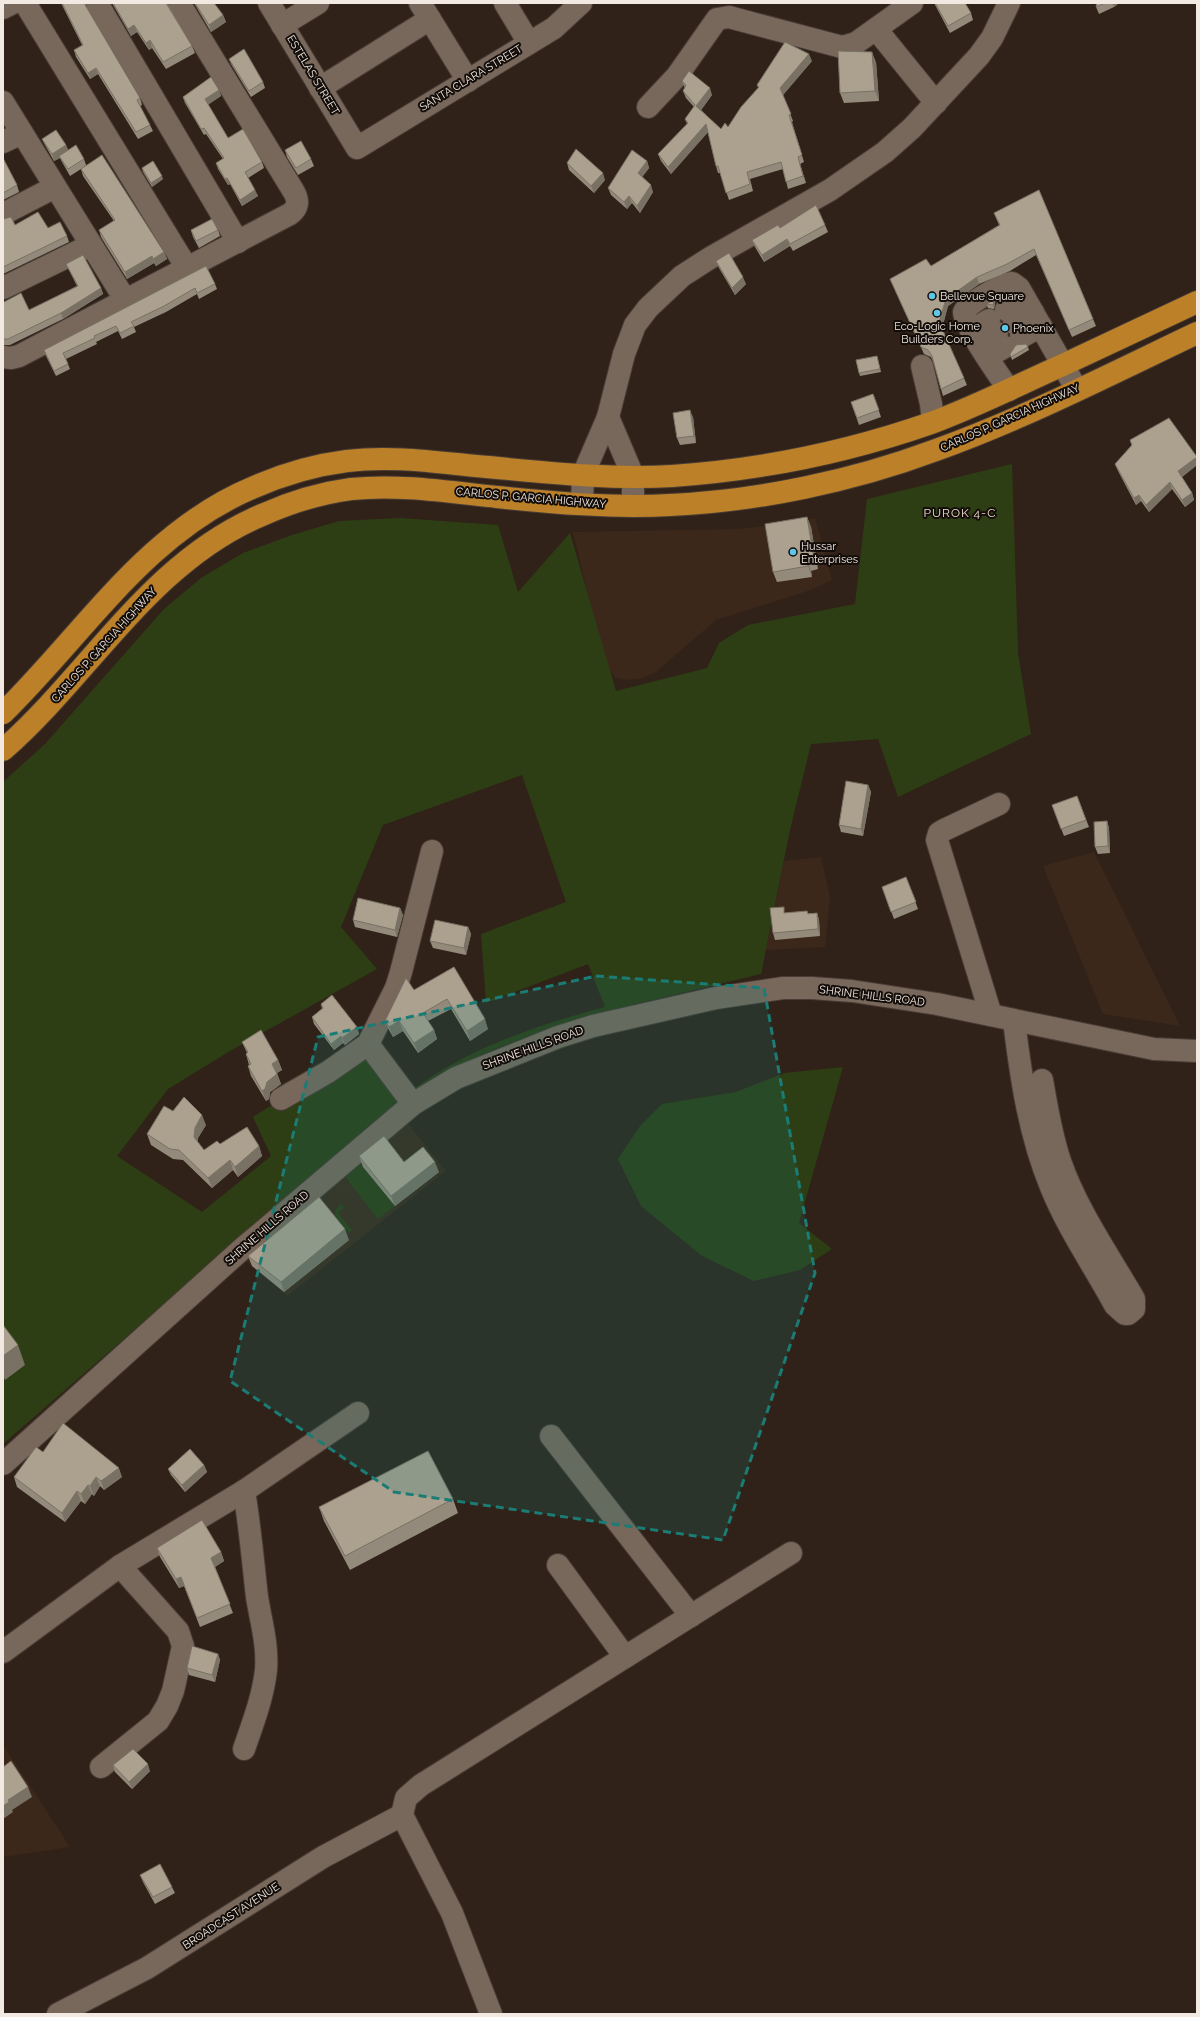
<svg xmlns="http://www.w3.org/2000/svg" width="1200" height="2017" font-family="Raleway,sans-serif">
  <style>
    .built { fill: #3c281a }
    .green { fill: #2e3e14; fill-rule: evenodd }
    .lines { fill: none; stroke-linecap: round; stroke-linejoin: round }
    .minor-casing { stroke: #483c35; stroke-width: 24 }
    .highway-casing { stroke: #483c35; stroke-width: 24 }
    .minor { stroke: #78675b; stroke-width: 22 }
    .highway { stroke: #bc8028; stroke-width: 22 }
    .wall { fill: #948a7b }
    .shaded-wall { fill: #787164 }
    .building { fill: #aca18f; stroke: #787164 }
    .marked { fill: #1a7c74; fill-opacity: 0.2; stroke: #1a7c74; stroke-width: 3; stroke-dasharray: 8 5; stroke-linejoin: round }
    .poi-dot { fill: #5cc7e7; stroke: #130d09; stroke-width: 1.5 }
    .labels { text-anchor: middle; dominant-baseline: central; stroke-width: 4; stroke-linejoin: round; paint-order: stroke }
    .street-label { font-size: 11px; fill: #f3e9e3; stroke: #130d09 }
    .poi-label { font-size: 11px; fill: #f3e9e3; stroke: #130d09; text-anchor: start }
    .neighbourhood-label { font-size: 12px; letter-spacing: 1px; fill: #f2dfd2; stroke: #130d09 }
  </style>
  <rect width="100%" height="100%" fill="#302218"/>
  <g class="built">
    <path d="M815,518l17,62 -21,10 -95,30 -60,52 -13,6 -15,2 -12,-2 -11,-12 -32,-134 166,-3 42,-5z"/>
    <path d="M1094,852l86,174 -77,-12 -60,-148z"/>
    <path d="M821,857l9,40 -5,50 -59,3 18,-89z"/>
    <path d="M405,1120l41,51 -159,125 -42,-36z"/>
    <path d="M3,1745l14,21 53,81 -67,10z"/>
  </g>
  <g class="green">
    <path d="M1012,464l6,189 13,81 -133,63 -20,-58 -67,5 -21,86 -29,144 -172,41 -95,34 -52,26 -44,30 -242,206 -153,133v-662l42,-38 119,-135 37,-31 42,-25 49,-18 47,-14 61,-3 98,7 20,67 52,-59 46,158 91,-23 12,-25 29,-18 107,-21 12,-105zM522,775l44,127 -85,32 5,69 102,-39 17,43c-53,14 -108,32 -156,59 -15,8 -29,19 -43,28l-38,-50 -115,73 18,39 -69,56 -85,-56 51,-67 62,-38 147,-82 -36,-42 42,-102z"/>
    <path d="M843,1067l-44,156 33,26 -32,21 -46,11 -52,-25 -61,-50 -23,-47 22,-33 22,-22 74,-12 48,-19z"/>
    <path d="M358,1161l37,45 -17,13 -35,-45z"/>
    <path d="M341,1204l3,4 -6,5 14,17 -3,3 -14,-18 1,-6z"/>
  </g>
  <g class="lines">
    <defs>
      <g id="minor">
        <path d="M25,3l162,265"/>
        <path d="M97,3l141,239"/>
        <path d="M269,3l88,145 197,-120 27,-25"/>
        <path d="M420,3l48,78"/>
        <path d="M505,3l24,40"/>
        <path d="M3,8l10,-5"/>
        <path d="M282,25l36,-22"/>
        <path d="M876,29l60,74"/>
        <path d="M320,88l110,-69"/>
        <path d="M3,102l123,199"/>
        <path d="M648,107l29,-31 40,-57 12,-2 113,30 14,-4 56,-40"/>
        <path d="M3,142l19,-9"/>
        <path d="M3,214l52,-27"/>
        <path d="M3,288l88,-43"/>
        <path d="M1006,310l19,-11"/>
        <path d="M1014,323l19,-11"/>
        <path d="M972,330l17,-10"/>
        <path d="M1021,337l20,-11"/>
        <path d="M979,344l18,-11"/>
        <path d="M3,357l8,1 8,-2 271,-142c8,-6 9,-13 4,-22l-115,-189"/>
        <path d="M987,357l18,-10"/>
        <path d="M922,366l9,38 2,18"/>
        <path d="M1009,390c-10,-15 -44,-62 -45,-78 3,-9 39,-28 48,-29l7,5 58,102"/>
        <path d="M608,417l25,59v29"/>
        <path d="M582,504l1,-29 25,-58 16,-63 11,-29 13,-17 34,-32 28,-18 120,-68 55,-38 27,-24 67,-72 13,-18 17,-35"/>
        <path d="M991,1015l-54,-175 2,-7 5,-3 55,-26"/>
        <path d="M1014,1021c7,56 15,113 37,166 17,42 43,79 64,118l10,9h3l6,-5v-10c-26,-45 -57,-89 -74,-138 -9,-26 -13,-53 -18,-81"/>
        <path d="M368,1044l45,60"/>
        <path d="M281,1099l47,-27 40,-28 28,-56 5,-16 31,-121"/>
        <path d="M551,1436l140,180"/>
        <path d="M3,1464l239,-215 171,-145 43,-26 102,-41 35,-11 123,-28 67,-10h29l40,3 85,13 217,45 43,2"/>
        <path d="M558,1565l67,92"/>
        <path d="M3,1652l117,-86 124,-75 114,-78"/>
        <path d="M244,1749c9,-26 19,-52 22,-79 2,-26 -5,-48 -9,-73 -4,-35 -7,-71 -13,-106"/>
        <path d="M101,1767l57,-46 9,-15 6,-15 10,-45 -5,-15 -58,-65"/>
        <path d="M58,2014l89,-46 176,-111 79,-42"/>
        <path d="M491,2014l-39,-101 -50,-98 4,-17 15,-13 370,-232"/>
      </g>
      <g id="highway">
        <path d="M3,713c80,-78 142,-180 249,-225 29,-13 63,-23 95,-27 40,-5 80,0 119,4 68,6 137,15 206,11 87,-6 176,-24 259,-53 46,-17 89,-39 134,-59 44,-21 88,-41 132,-62"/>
        <path d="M3,750c88,-77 147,-188 259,-235 27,-12 59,-22 89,-26 48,-5 98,3 146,8 57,6 115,11 173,8 88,-4 183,-24 266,-55 89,-32 175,-76 261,-117"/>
      </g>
    </defs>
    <use href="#minor" class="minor-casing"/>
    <use href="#highway" class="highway-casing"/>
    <use href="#minor" class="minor"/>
    <use href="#highway" class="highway"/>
  </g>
  <g class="wall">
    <path d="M61,3h25v4l54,91 2,7 -2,1 10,19 3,6 -15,8 -40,-65 -8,5 -14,-22 -2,-7 8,-5z"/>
    <path d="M112,3h55l25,43 3,7 -29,16 -14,-21 -3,2 -12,-18 -6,4z"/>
    <path d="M194,3h20l9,12 3,7 -15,10z"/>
    <path d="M934,3h31l6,10 2,7 -23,13z"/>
    <path d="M1097,3h22l-5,4 -15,7 -3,-7z"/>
    <path d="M229,59l34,23 2,6 -14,9 -20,-33z"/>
    <path d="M812,61l-29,34 10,26 -1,1 12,40 -4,2 6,19 -18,6 -5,-20 -33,10 3,12 -24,9 -9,-27h-2l-2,-7 -8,-34 -37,42 -10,-13 -3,-7 29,-30 -2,-5 9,-12 -8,-9 -3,-7 2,-3 -3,-7 30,14 -11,15 20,19 7,-2 30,-39 -1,-3z"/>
    <path d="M876,62l3,39 -35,2 -4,-10z"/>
    <path d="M219,90l2,6 -13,8 20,34 34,24 2,6 -16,10 10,18 -16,10 -12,-22 -2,1 -10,-16 -2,-6 7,-4 -17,-25 -2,1 -19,-32 -2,-6z"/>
    <path d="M42,139l24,6 2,5 16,9 2,6 78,87 3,7 -11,7 -2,-3 -27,16 -26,-42 -2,-7 15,-9 -31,-45 -2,-7 -11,7 -8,-14 -2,-4 -6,3 -9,-16z"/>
    <path d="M285,150l26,9 3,7 -16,9 -11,-18z"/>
    <path d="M3,158l14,27 2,7 -16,8z"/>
    <path d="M647,161l2,7 -7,9 11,15 -13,21 -8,-10 -5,6 -16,-14 -3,-7z"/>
    <path d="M567,163l38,17 -11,13 -25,-23z"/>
    <path d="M142,168l21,11 -11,8 -9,-15z"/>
    <path d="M1039,190l57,136 -24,11 -36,-82 -26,16 -31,13 -31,22 -6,22 25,57 -24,11 -10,-35 -2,-4 -7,-3 -31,-69 -3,-6 41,-13 68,-41 -5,-12z"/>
    <path d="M3,219l12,6 33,3 19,8 2,6 -66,32z"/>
    <path d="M825,225l3,7 -35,19 -3,-5 -26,16 -9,-15 -3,-7 28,-12z"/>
    <path d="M191,230h27l2,6 -21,12 -6,-11z"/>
    <path d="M716,261l30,23 -11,11 -16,-27z"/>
    <path d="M66,264l35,24 2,6 -40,25 -53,26h-7v-45l1,2 25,8 48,-24z"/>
    <path d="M206,266l9,18 2,5 -18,10 -2,-5 -31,18 -32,15 2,5 -14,7 -4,-8 -22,11 1,2 -31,15 4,10 -14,7 -10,-20 -2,-6z"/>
    <path d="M994,300l1,4 -1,5 -6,-1 -1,-4z"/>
    <path d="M1028,347l1,3 -17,10 -2,-6z"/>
    <path d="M877,356l4,16 -21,4 -1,-3z"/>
    <path d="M873,394l8,23 -22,8 -8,-23z"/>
    <path d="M693,417l3,26 -16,2 -3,-7z"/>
    <path d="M1130,440l67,17v8l-15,12 10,16 2,7 -9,7 -13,-18 -23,23 -8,-11 -5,4 -18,-34 -3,-7 17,-18z"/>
    <path d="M807,517l4,10 7,42 -7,2 1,6 -35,5 -4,-10z"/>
    <path d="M868,785l3,7 -8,44 -22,-4 -2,-7z"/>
    <path d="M1077,796l12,31 -25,9 -12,-31z"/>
    <path d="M1107,821l2,7 1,25 -12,1 -3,-7z"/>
    <path d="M906,877l12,32 -24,10 -12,-32z"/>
    <path d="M400,908l3,7 -6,22 -42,-10 -2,-7z"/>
    <path d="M807,911l1,2h9l2,7 1,16 -45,4 -2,-7 13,-20z"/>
    <path d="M468,927l3,7 -5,21 -33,-7 -3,-7z"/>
    <path d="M454,967l34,62 -18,12 -19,-32 -23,12 6,9 3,9 -19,14 -15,-22 -10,6 -4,-7 -4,-9 29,-31z"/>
    <path d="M321,1004l36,23 2,7 -14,11 -2,-2 -9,7 -20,-26 -2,-7 10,-8z"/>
    <path d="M242,1042l36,18 4,10 -5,3 4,11 -11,8 -1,7 -3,2 -15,-25 -3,-10 1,-1 -3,-11 1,-1z"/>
    <path d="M206,1125l-8,13v4l6,8 16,-6 39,2 3,10 -24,21 -5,-7 -21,18 -29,-28 -10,-1 -22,-14 -4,-11z"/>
    <path d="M359,1156l80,16 -44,34 -32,-39z"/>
    <path d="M349,1240l-65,52 -32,-26 -4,-10z"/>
    <path d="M43,1452l79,25 -18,13 -4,-4 -6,10 -2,-2 -7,10 -4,-3 -16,21 -48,-35 -3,-10z"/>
    <path d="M204,1465l3,7 -22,20 -14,-17 -3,-6z"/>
    <path d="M453,1499l5,14 -108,57 -26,-49 -5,-14z"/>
    <path d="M157,1548l64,4 3,9 -9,6 18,46 -33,14 -16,-41 -5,2 -19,-31z"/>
    <path d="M218,1654l2,6 -5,22 -26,-7 -2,-7z"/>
    <path d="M113,1765l37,6 -18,18 -17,-17z"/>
    <path d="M140,1875l32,12 3,6 -20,11 -12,-22z"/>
  </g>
  <g class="shaded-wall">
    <path d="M1112,3h7l-5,4z"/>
    <path d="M223,15l3,7 -15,10 -2,-7z"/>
    <path d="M134,25l3,7 -6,4 -3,-7z"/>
    <path d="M150,40l2,8 -3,2 -3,-7z"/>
    <path d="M872,52l4,10 3,39 -4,-10z"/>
    <path d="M809,54l3,7 -29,34 -3,-7z"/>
    <path d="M96,68l2,6 -8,5 -2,-6z"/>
    <path d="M710,88l2,7 -13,18 -3,-7z"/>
    <path d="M219,90l2,6 -13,9 -3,-6z"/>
    <path d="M706,124l3,7 -38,43 -3,-7z"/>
    <path d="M66,145l3,7 -10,4 1,2 -6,3 -2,-7z"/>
    <path d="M798,157l2,7 6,19 -3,-7z"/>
    <path d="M647,161l2,7 -9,12 -2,-7z"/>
    <path d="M603,173l2,7 -11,13 -3,-7z"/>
    <path d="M162,176l1,3 -11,8 -1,-4z"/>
    <path d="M227,178l3,6 -2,1 -3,-6z"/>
    <path d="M651,185l2,7 -13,21 -3,-7z"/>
    <path d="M255,190l3,6 -16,10 -2,-6z"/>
    <path d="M629,196l3,7 -5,6 -3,-7z"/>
    <path d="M787,239l3,7 -26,16 -2,-7z"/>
    <path d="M164,252l3,7 -11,7 -3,-7z"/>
    <path d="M152,256l2,7 -27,16 -2,-7z"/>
    <path d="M743,277l3,7 -11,11 -3,-7z"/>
    <path d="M977,277l2,7 -31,22 -6,23 -3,-7 7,-23z"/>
    <path d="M101,288l2,6 -40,25 -2,-6z"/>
    <path d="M994,300l1,4 -1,5 -1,-4z"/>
    <path d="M690,410l3,7 3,26 -2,-7z"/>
    <path d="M1197,457v8l-16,12 -3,-6z"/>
    <path d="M1170,482l2,7 -23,23 -3,-7z"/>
    <path d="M1192,493l2,7 -9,7 -3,-7z"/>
    <path d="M1139,495l2,6 -5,4 -2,-7z"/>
    <path d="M807,517l4,10 7,42 -4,-10z"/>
    <path d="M807,560l4,11 1,6 -4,-11z"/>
    <path d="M868,785l3,7 -8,44 -2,-7z"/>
    <path d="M1107,821l2,7 1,25 -2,-7z"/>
    <path d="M400,908l3,7 -6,22 -2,-7z"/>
    <path d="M817,913l2,7 1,16 -2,-7z"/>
    <path d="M468,927l3,7 -5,21 -2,-7z"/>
    <path d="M485,1019l3,10 -18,12 -3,-10z"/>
    <path d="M399,1021l4,10 -10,6 -4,-10z"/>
    <path d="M357,1027l2,7 -14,11 -3,-7z"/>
    <path d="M434,1030l3,9 -19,14 -4,-10z"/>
    <path d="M341,1036l2,7 -9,7 -3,-6z"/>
    <path d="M278,1060l4,10 -7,4 -3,-10z"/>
    <path d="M277,1074l4,10 -11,8 -1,7 -3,2 -4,-10 5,-9z"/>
    <path d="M202,1115l4,10 -8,13v9l-4,-10 1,-9z"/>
    <path d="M259,1146l3,10 -24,21 -3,-10z"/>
    <path d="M230,1160l3,10 -21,18 -4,-10z"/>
    <path d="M435,1162l4,10 -44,34 -4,-10z"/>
    <path d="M345,1229l4,11 -65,52 -3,-10z"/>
    <path d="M18,1345l7,20 -20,15 -2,-5v-19z"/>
    <path d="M204,1465l3,7 -22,20 -3,-7z"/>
    <path d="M119,1468l3,9 -18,13 -3,-9z"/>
    <path d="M96,1477l4,9 -6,10 -4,-10z"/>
    <path d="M88,1485l4,9 -7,10 -4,-10z"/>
    <path d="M77,1491l4,10 -16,21 -3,-9z"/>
    <path d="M221,1552l3,9 -9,6 -4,-9z"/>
    <path d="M181,1577l3,9 -5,2 -3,-9z"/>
    <path d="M218,1654l2,6 -5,22 -3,-7z"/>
    <path d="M148,1764l2,7 -18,18 -3,-7z"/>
    <path d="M28,1787l4,10 -20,13 1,2 -10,7v-13l5,-6z"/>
  </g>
  <g class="building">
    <path d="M62,3h22l56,95 -3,2 13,25 -14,7 -40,-64 -8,5 -14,-23 9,-5z"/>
    <path d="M113,3h53l26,43 -29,16 -13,-22 -4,3 -12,-18 -6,4z"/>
    <path d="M195,3h19l9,12 -14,10z"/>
    <path d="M935,3h30l6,10 -23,13z"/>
    <path d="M1097,3h8l-9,4z"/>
    <path d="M785,42l24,12 -29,34 11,26 -2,1 13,40 -4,2 5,19 -17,6 -5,-20 -34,10 3,12 -24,9 -8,-27h-2l-10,-42 -38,43 -10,-13 30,-31 -3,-4 10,-14 -12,-14 3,-6 -4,-4 7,-10 21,17 -14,18 25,23 4,-6 3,4 13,-20 18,-20 -2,-2z"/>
    <path d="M244,49l19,33 -14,9 -20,-32z"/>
    <path d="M838,51l34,1 3,39 -35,2z"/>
    <path d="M211,77l8,13 -14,9 23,39 15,-9 19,33 -17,10 10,18 -15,10 -13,-22 -2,1 -9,-16 8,-5 -20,-30 -3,1 -18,-32z"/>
    <path d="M56,130l10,15 -14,9 -10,-15z"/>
    <path d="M301,141l10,18 -15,9 -11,-18z"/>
    <path d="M76,145l8,14 -16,10 -9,-13z"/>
    <path d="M576,149l27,24 -12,13 -24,-23z"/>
    <path d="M632,150l15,11 -9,12 13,12 -14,21 -8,-10 -5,6 -16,-14z"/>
    <path d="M102,155l62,97 -11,7 -1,-3 -27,16 -26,-42 16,-10 -34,-51z"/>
    <path d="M3,158l14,27 -14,8z"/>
    <path d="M153,161l9,15 -11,7 -9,-15z"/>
    <path d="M1039,190l54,129 -24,11 -35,-81 -27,15 -30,13 -31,22 -7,23 25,56 -23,11 -9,-33 -4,-6 -7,-3 -31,-68 36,-20 5,7 69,-41 -6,-12z"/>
    <path d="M816,205l9,20 -35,19 -3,-5 -25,16 -10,-15 26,-15 2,3z"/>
    <path d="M38,212l10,16 12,-6 7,14 -64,31v-48l8,-2 4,8z"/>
    <path d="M212,219l6,11 -22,11 -5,-11z"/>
    <path d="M729,253l14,24 -11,11 -16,-27z"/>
    <path d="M83,255l18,33 -40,25 -53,26h-5v-39l1,2 17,-9 8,17 49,-24 -12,-22z"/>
    <path d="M206,266l9,18 -18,9 -2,-5 -31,18 -33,16 3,4 -14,7 -4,-7 -22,10 1,2 -32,15 5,11 -14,7 -10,-21z"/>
    <path d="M994,300l-1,5 -6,-1z"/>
    <path d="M1026,344l2,3 -17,10 -1,-3 6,-9z"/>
    <path d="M877,356l3,13 -21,4 -3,-13z"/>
    <path d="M873,394l6,16 -22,8 -6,-16z"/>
    <path d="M690,410l4,26 -17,2 -4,-25z"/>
    <path d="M1169,418l28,39 -19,14 14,22 -10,7 -12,-18 -24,23 -7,-10 -5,3 -19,-34 17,-19 -2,-5z"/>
    <path d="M807,517l7,42 -7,1 1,6 -35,6 -8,-48z"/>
    <path d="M846,781l22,4 -7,44 -22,-4z"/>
    <path d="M1077,796l9,24 -25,9 -9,-24z"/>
    <path d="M1107,821l1,25 -13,1 -1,-25z"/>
    <path d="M906,877l10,25 -25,10 -9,-25z"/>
    <path d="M358,898l42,10 -5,22 -42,-10z"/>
    <path d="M784,907v6l23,-2 1,3 9,-1 1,16 -45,4 -3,-25z"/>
    <path d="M435,920l33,7 -4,21 -34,-7z"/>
    <path d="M454,967l31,52 -18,12 -20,-32 -24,14 11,17 -20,13 -15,-22 -10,6 -4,-6 21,-43 8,12z"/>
    <path d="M332,995l25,32 -15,11 -1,-2 -10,8 -19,-27 11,-9 -2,-4z"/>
    <path d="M261,1030l17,30 -6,4 5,10 -10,8 -2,7 -3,2 -14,-25 3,-2 -5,-10 2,-2 -6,-10z"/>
    <path d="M184,1097l18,18 -7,13 -1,9 10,13 13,-9 3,3 27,-17 12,19 -24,21 -5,-7 -22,18 -29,-28 -9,-1 -23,-15 17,-28 9,5z"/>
    <path d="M384,1136l20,26 19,-15 12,15 -44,34 -32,-40z"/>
    <path d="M319,1197l26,32 -64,53 -33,-26z"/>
    <path d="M3,1325l15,20 -15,11z"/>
    <path d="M63,1423l56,45 -18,13 -5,-4 -6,9 -2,-1 -7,9 -4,-3 -15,22 -48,-36 22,-30 7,5z"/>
    <path d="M190,1449l14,16 -22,20 -14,-16z"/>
    <path d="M428,1451l25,48 -108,57 -26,-49z"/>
    <path d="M202,1520l19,32 -10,6 19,46 -33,14 -16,-41 -5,2 -19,-31z"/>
    <path d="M192,1646l26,8 -6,21 -25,-7z"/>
    <path d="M133,1749l15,15 -19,18 -16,-17z"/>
    <path d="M11,1761l17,26 -20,13 1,2 -6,4v-39z"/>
    <path d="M160,1864l12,23 -19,10 -13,-22z"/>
  </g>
  <path class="marked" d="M596,976l168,12 51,285 -92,267 -329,-48 -164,-111 88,-344z"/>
  <g class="poi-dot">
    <circle cx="932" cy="296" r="4"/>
    <circle cx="937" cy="313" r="4"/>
    <circle cx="1005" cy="328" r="4"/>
    <circle cx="793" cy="552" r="4"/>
  </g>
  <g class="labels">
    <g class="street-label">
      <text transform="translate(313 75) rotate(59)">ESTELAS STREET</text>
      <text transform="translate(471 78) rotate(-31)">SANTA CLARA STREET</text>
      <text transform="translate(1010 418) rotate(-24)">CARLOS P. GARCIA HIGHWAY</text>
      <text transform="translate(531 498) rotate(5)">CARLOS P. GARCIA HIGHWAY</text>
      <text transform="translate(104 645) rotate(-48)">CARLOS P. GARCIA HIGHWAY</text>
      <text transform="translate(872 996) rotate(7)">SHRINE HILLS ROAD</text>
      <text transform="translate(533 1048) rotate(-20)">SHRINE HILLS ROAD</text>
      <text transform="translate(267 1228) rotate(-41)">SHRINE HILLS ROAD</text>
      <text transform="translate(231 1916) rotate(-33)">BROADCAST AVENUE</text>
    </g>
    <g class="poi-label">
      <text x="940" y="296">Bellevue Square</text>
      <text x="937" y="326" text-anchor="middle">Eco-Logic Home<tspan x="937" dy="13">Builders Corp.</tspan></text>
      <text x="1013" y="328">Phoenix</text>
      <text x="801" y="546">Hussar<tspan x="801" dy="13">Enterprises</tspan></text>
    </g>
    <g class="neighbourhood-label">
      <text x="960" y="513">PUROK 4-C</text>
    </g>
  </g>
  <rect width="1200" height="2017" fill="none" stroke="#f3e9e3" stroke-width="8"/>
</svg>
